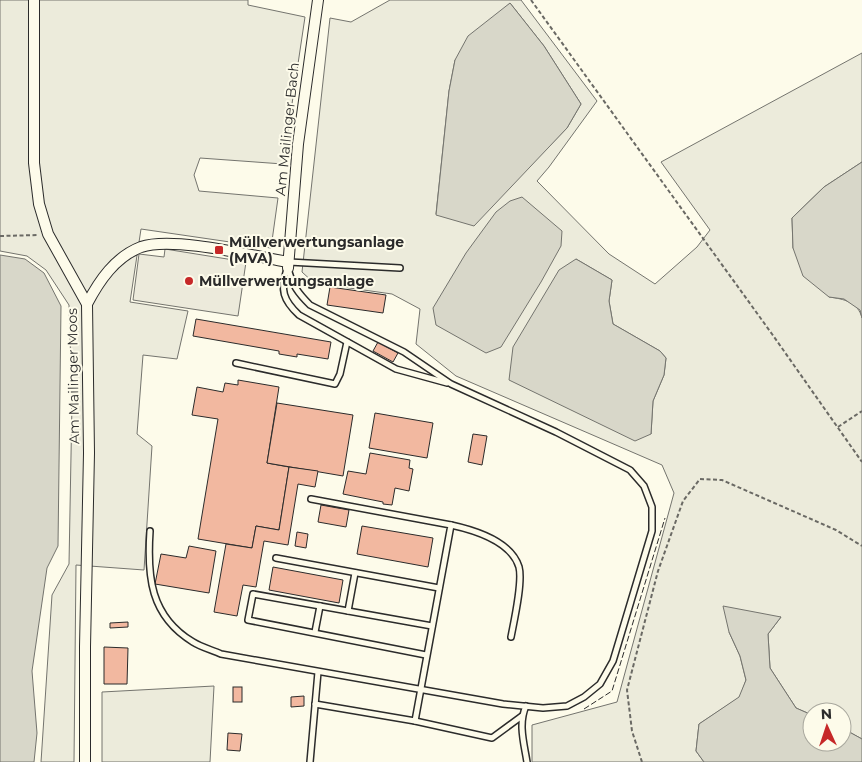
<svg xmlns="http://www.w3.org/2000/svg" width="862" height="762" font-family="Montserrat,sans-serif">
  <style>
    .green { fill: #ecebdb; stroke: #74746e; fill-rule: evenodd }
    .parking { fill: #eceadb; stroke: #74746e }
    .water { fill: #d8d7c9; stroke: #74746e }
    .building { fill: #f2b8a0; stroke: #2b2b2b }
    .lines { fill: none; stroke-linecap: round; stroke-linejoin: round }
    .lane-casing { stroke: #2b2b2b; stroke-width: 8 }
    .street-casing { stroke: #2b2b2b; stroke-width: 12 }
    .path { stroke: #6a6964; stroke-width: 2; stroke-dasharray: 4 2.5; stroke-linecap: butt }
    .lane { stroke: #fdfbea; stroke-width: 5 }
    .street { stroke: #fdfbea; stroke-width: 10 }
    .fence { stroke: #2b2b2b; stroke-width: 1; stroke-dasharray: 6 2.5; stroke-linecap: butt }
    .poi-dot { fill: #c62828; stroke: #fdfbea; stroke-width: 2 }
    .labels { text-anchor: middle; dominant-baseline: central; stroke-width: 4; stroke-linejoin: round; paint-order: stroke }
    .street-label { font-size: 14px; fill: #2b2b2b; stroke: #fdfbea }
    .poi-label { font-size: 14px; font-weight: bold; fill: #2b2b2b; stroke: #fdfbea; text-anchor: start }
  </style>
  <rect width="100%" height="100%" fill="#fdfbea"/>
  <g class="green">
    <path d="M0,0h248v5l57,12 -22,147 -83,-6 -6,17 5,16 79,7 -7,50 -130,-19 -11,73 58,9 -11,48 -34,-4 -6,79 15,12 -8,124 -68,-5 -2,197h-33l11,-167 17,-31 3,-162 -3,-97 -23,-35 -19,-14 -27,-5z"/>
    <path d="M390,0h131l76,101 -48,66 -12,14 72,73 46,30 42,-37 13,-17 -49,-68 201,-109v109l-38,25 -32,31 1,30 36,49c15,2 29,5 33,21v421l-20,-11v-16h-30v3l-16,-7 -26,-40 -2,-34 13,-17 -52,15 11,24 6,24 -6,17 -41,27 -3,27 8,11h-172v-37l85,-23 57,-209 -12,-28 -206,-89 -40,-32 4,-35 -28,-15 -78,-11 -12,-11 28,-254 21,4zM510,3l34,43 37,58 -14,24 -51,52 -80,34 13,-123 6,-31zM576,259l36,21 -3,21 4,23 47,27 6,7 -2,17 -11,26 -2,33z"/>
    <path d="M214,686l-4,76h-108v-70z"/>
  </g>
  <path class="parking" d="M165,249l81,13 -8,54 -105,-16 6,-46 25,3z"/>
  <g class="water">
    <path d="M510,3l34,43 37,58 -14,24 -93,98 -38,-11 13,-124 6,-31 13,-24z"/>
    <path d="M862,162v156l-2,-8 -16,-11 -15,-2 -26,-21 -10,-28 -1,-30 32,-31z"/>
    <path d="M522,197l40,34 -1,15 -20,36 -40,65 -15,6 -50,-28 -3,-17 33,-55 30,-41 14,-11z"/>
    <path d="M0,255l25,4 19,14 17,33 -3,240 -11,22 -15,103 5,62 -3,29h-34z"/>
    <path d="M576,259l36,21 -3,21 4,23 47,27 6,7 -2,17 -11,26 -2,33 -16,7 -126,-61 4,-33 46,-77z"/>
    <path d="M723,606l58,11 -13,17 2,34 26,40 16,7v27h30v-14l20,11v23h-158l-8,-11 3,-27 40,-27 7,-17 -6,-24 -11,-24z"/>
  </g>
  <g class="building">
    <path d="M330,287l56,8 -3,18 -56,-8z"/>
    <path d="M196,319l135,23 -3,17 -31,-5v3l-18,-3v-3l-86,-15z"/>
    <path d="M378,342l20,11 -5,9 -20,-11z"/>
    <path d="M238,380l41,7 -12,76 22,4 -10,63 -23,-4 -4,22 -54,-9 20,-120 -26,-4 5,-28 26,5 2,-9 13,2z"/>
    <path d="M277,403l76,12 -10,61 -76,-13z"/>
    <path d="M375,413l58,10 -6,35 -58,-10z"/>
    <path d="M473,434l14,2 -5,29 -14,-3z"/>
    <path d="M370,453l40,7 -1,8 4,1 -4,22 -14,-3 -3,17 -9,-1v-2l-40,-8 5,-23 18,3z"/>
    <path d="M289,467l29,4 -3,16 -17,-3 -10,61 -24,-4 -8,46 -13,-2 -6,31 -23,-4 12,-68 26,4 4,-22 23,4z"/>
    <path d="M321,505l28,5 -3,17 -28,-5z"/>
    <path d="M362,526l71,12 -5,29 -71,-13z"/>
    <path d="M297,532l11,2 -2,14 -11,-2z"/>
    <path d="M189,546l27,5 -7,42 -54,-9 6,-30 25,4z"/>
    <path d="M273,567l70,13 -4,23 -70,-13z"/>
    <path d="M128,622v5l-18,1v-5z"/>
    <path d="M104,647l24,1 -1,36h-23z"/>
    <rect x="233" y="687" width="9" height="15"/>
    <path d="M304,696v10l-13,1v-10z"/>
    <path d="M228,733l14,1 -2,17 -13,-1z"/>
  </g>
  <g class="lines">
    <defs>
      <g id="lane">
        <path d="M289,262l111,6"/>
        <path d="M287,269c-7,21 -4,31 12,46l97,54 51,14"/>
        <path d="M236,363l99,21 5,-10 7,-32"/>
        <path d="M311,499l140,26 -36,196"/>
        <path d="M451,525c23,5 60,16 68,42 4,15 -5,54 -8,70"/>
        <path d="M150,531c-3,45 0,85 43,111 8,5 19,8 28,12l282,50 40,4 24,-2 17,-9 16,-13 13,-23 39,-130v-24l-8,-21 -14,-16 -74,-38 -105,-48 -47,-32 -94,-47c-12,-12 -18,-20 -22,-37"/>
        <path d="M276,558l163,30"/>
        <path d="M348,611l7,-38"/>
        <path d="M315,632l5,-26"/>
        <path d="M426,655l-178,-35 5,-26 179,32"/>
        <path d="M315,704l100,17 77,17 30,-22"/>
        <path d="M526,706c-8,18 -2,37 1,56"/>
        <path d="M310,762l8,-90"/>
      </g>
      <g id="street">
        <path d="M34,0v163l5,41 9,30 39,70 2,149 -4,194v115"/>
        <path d="M288,268l10,-124 20,-144"/>
        <path d="M87,304c12,-23 28,-47 54,-57 32,-11 112,9 147,15"/>
      </g>
    </defs>
    <use href="#lane" class="lane-casing"/>
    <use href="#street" class="street-casing"/>
    <g class="path">
      <path d="M531,0l241,334 90,128"/>
      <path d="M0,236l38,-1"/>
      <path d="M838,427l24,-16"/>
      <path d="M642,762l-10,-31 -5,-41 31,-119 25,-70 17,-22 22,1 114,50 26,16"/>
    </g>
    <use href="#lane" class="lane"/>
    <use href="#street" class="street"/>
    <path class="fence" d="M584,709l28,-18 53,-173"/>
  </g>
  <g class="poi-dot">
    <rect x="214" y="245" width="10" height="10" rx="2.5"/>
    <circle cx="189" cy="281" r="5"/>
  </g>
  <g class="labels">
    <g class="street-label">
      <text transform="translate(287 129) rotate(-84)">Am Mailinger Bach</text>
      <text transform="translate(73 376) rotate(-91)">Am Mailinger Moos</text>
    </g>
    <g class="poi-label">
      <text x="229" y="242">Müllverwertungsanlage<tspan x="229" dy="16">(MVA)</tspan></text>
      <text x="199" y="281">Müllverwertungsanlage</text>
    </g>
  </g>
  <g transform="translate(827 727) rotate(357)"><circle r="24" fill="#fdfbea" stroke="#a9a89e"/>
  <path d="M0-4L9 19L0 12L-9 19Z" fill="#c62828"/>
  <text y="-8" font-size="14" font-weight="bold" text-anchor="middle" fill="#2b2b2b">N</text>
  </g>
</svg>
